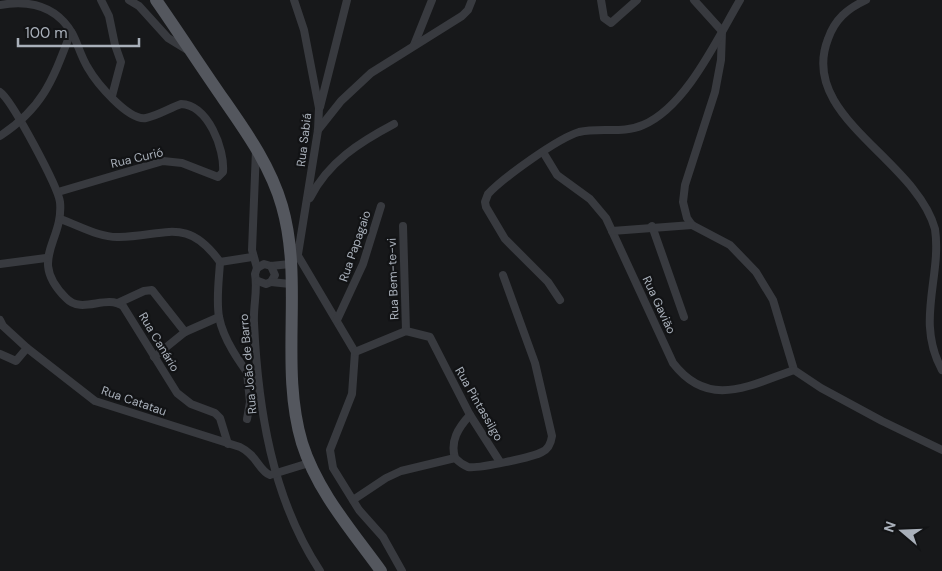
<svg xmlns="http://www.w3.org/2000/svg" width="942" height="571" font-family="'DM Sans',sans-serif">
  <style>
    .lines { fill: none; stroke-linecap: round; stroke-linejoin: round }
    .minor { stroke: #383a3f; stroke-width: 8 }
    .primary { stroke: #54575e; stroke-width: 12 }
    .labels { text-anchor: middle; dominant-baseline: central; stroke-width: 4.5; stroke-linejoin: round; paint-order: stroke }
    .street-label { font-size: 12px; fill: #a9b0ba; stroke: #121315 }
  </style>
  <rect width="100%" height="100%" fill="#17181a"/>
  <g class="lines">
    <g class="minor">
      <path d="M101,0l8,16 6,29 6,17 -9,34"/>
      <path d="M129,0l10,6 29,32 18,11"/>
      <path d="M294,0l10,30 15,78 -1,22 -20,124"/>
      <path d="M601,0l3,18 7,5 26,-23"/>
      <path d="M694,0l28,31"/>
      <path d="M866,0c-19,9 -31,19 -38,39 -30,77 88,120 107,190 7,48 -20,92 7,141"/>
      <path d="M0,5c29,-5 56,1 72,28 6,11 9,24 16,35 8,14 40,53 58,50 11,-2 24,-10 35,-14 27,1 44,45 42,68l-5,5 -36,-14 -19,-2 -105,31"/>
      <path d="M722,31l-1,29 -6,32 -30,93 -2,17 4,16 5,7 38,20 26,27 17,28 21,70 27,18 61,33 60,29"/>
      <path d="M414,45l18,-45"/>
      <path d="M0,92c12,8 58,95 60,110 4,40 -33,57 6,96 16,17 39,-4 57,8l54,87 14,11 24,9 5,5 8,26"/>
      <path d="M320,107l27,-107"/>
      <path d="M318,130l23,-29 30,-28 91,-57 6,-6 4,-10"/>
      <path d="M0,136c44,-29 53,-57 71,-104"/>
      <path d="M256,150l-4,100 5,18 -2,6c3,16 -2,32 -1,49 4,86 18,175 66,248"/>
      <path d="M543,152l14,23 33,24 16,19 67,145c36,47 77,22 121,7"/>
      <path d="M310,198c18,-36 50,-56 84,-74"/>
      <path d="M60,219c18,6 40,19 59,18 47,-1 68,-21 101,25 -1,18 -4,37 -1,55 5,26 25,51 40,72"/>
      <path d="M403,226l3,105"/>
      <path d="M652,226l32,91"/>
      <path d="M612,231l80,-6"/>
      <path d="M291,244l64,108 -3,42 -22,56 3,18 26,42 24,27 19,34"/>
      <path d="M220,262l32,-5"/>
      <path d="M0,264l46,-6"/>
      <path d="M257,268l7,-4 7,2 19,-2"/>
      <path d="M258,281l8,3 5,-2 4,-7 -4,-9"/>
      <path d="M271,282l19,2"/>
      <path d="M560,300l-12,-18 -43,-43 -19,-32 -1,-5 3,-8c15,-16 70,-56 91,-62 21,-5 44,2 64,-7 43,-18 74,-86 97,-125"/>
      <path d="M118,303l26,-12 8,-1 33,42"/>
      <path d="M0,320l3,6 24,22 68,53 145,46c17,8 19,24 30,28l39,-12"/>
      <path d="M337,320l26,-56 18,-58"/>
      <path d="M355,352l51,-21 24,6 40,78 30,47"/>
      <path d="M0,354l16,7 11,-13"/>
      <path d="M154,357l31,-25 34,-15"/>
      <path d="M247,372l3,30 -3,17"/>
      <path d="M470,415c-12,13 -20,26 -15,43 4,4 8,7 13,9 9,2 66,-10 74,-15 7,-3 9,-9 10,-16l-17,-73 -32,-88"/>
      <path d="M353,500l33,-22 15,-7 54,-13"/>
    </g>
    <path class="primary" d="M156,0c23,33 45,67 68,100 23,33 47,67 58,106 22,76 -3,160 20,237 15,48 50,88 79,128"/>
  </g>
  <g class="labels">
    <g class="street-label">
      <text transform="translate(304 140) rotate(-83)">Rua Sabiá</text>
      <text transform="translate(137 158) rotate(-13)">Rua Curió</text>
      <text transform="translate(355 246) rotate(-71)">Rua Papagaio</text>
      <text transform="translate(393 279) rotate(-92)">Rua Bem-te-vi</text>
      <text transform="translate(659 305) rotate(65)">Rua Gavião</text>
      <text transform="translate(159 342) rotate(59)">Rua Canário</text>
      <text transform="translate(248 364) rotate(-95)">Rua João de Barro</text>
      <text transform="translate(134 401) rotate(19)">Rua Catatau</text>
      <text transform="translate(479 404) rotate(60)">Rua Pintassilgo</text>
    </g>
  </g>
  <g transform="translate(902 531) rotate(289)" stroke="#121315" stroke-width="4" paint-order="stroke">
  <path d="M0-4L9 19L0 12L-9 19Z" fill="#a9b0ba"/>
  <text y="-8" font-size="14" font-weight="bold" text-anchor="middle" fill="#a9b0ba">N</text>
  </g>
  <path d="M18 38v8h121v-8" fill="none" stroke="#a9b0ba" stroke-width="2.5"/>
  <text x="25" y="38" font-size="15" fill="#a9b0ba" stroke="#121315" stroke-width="4" paint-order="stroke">100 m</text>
</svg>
